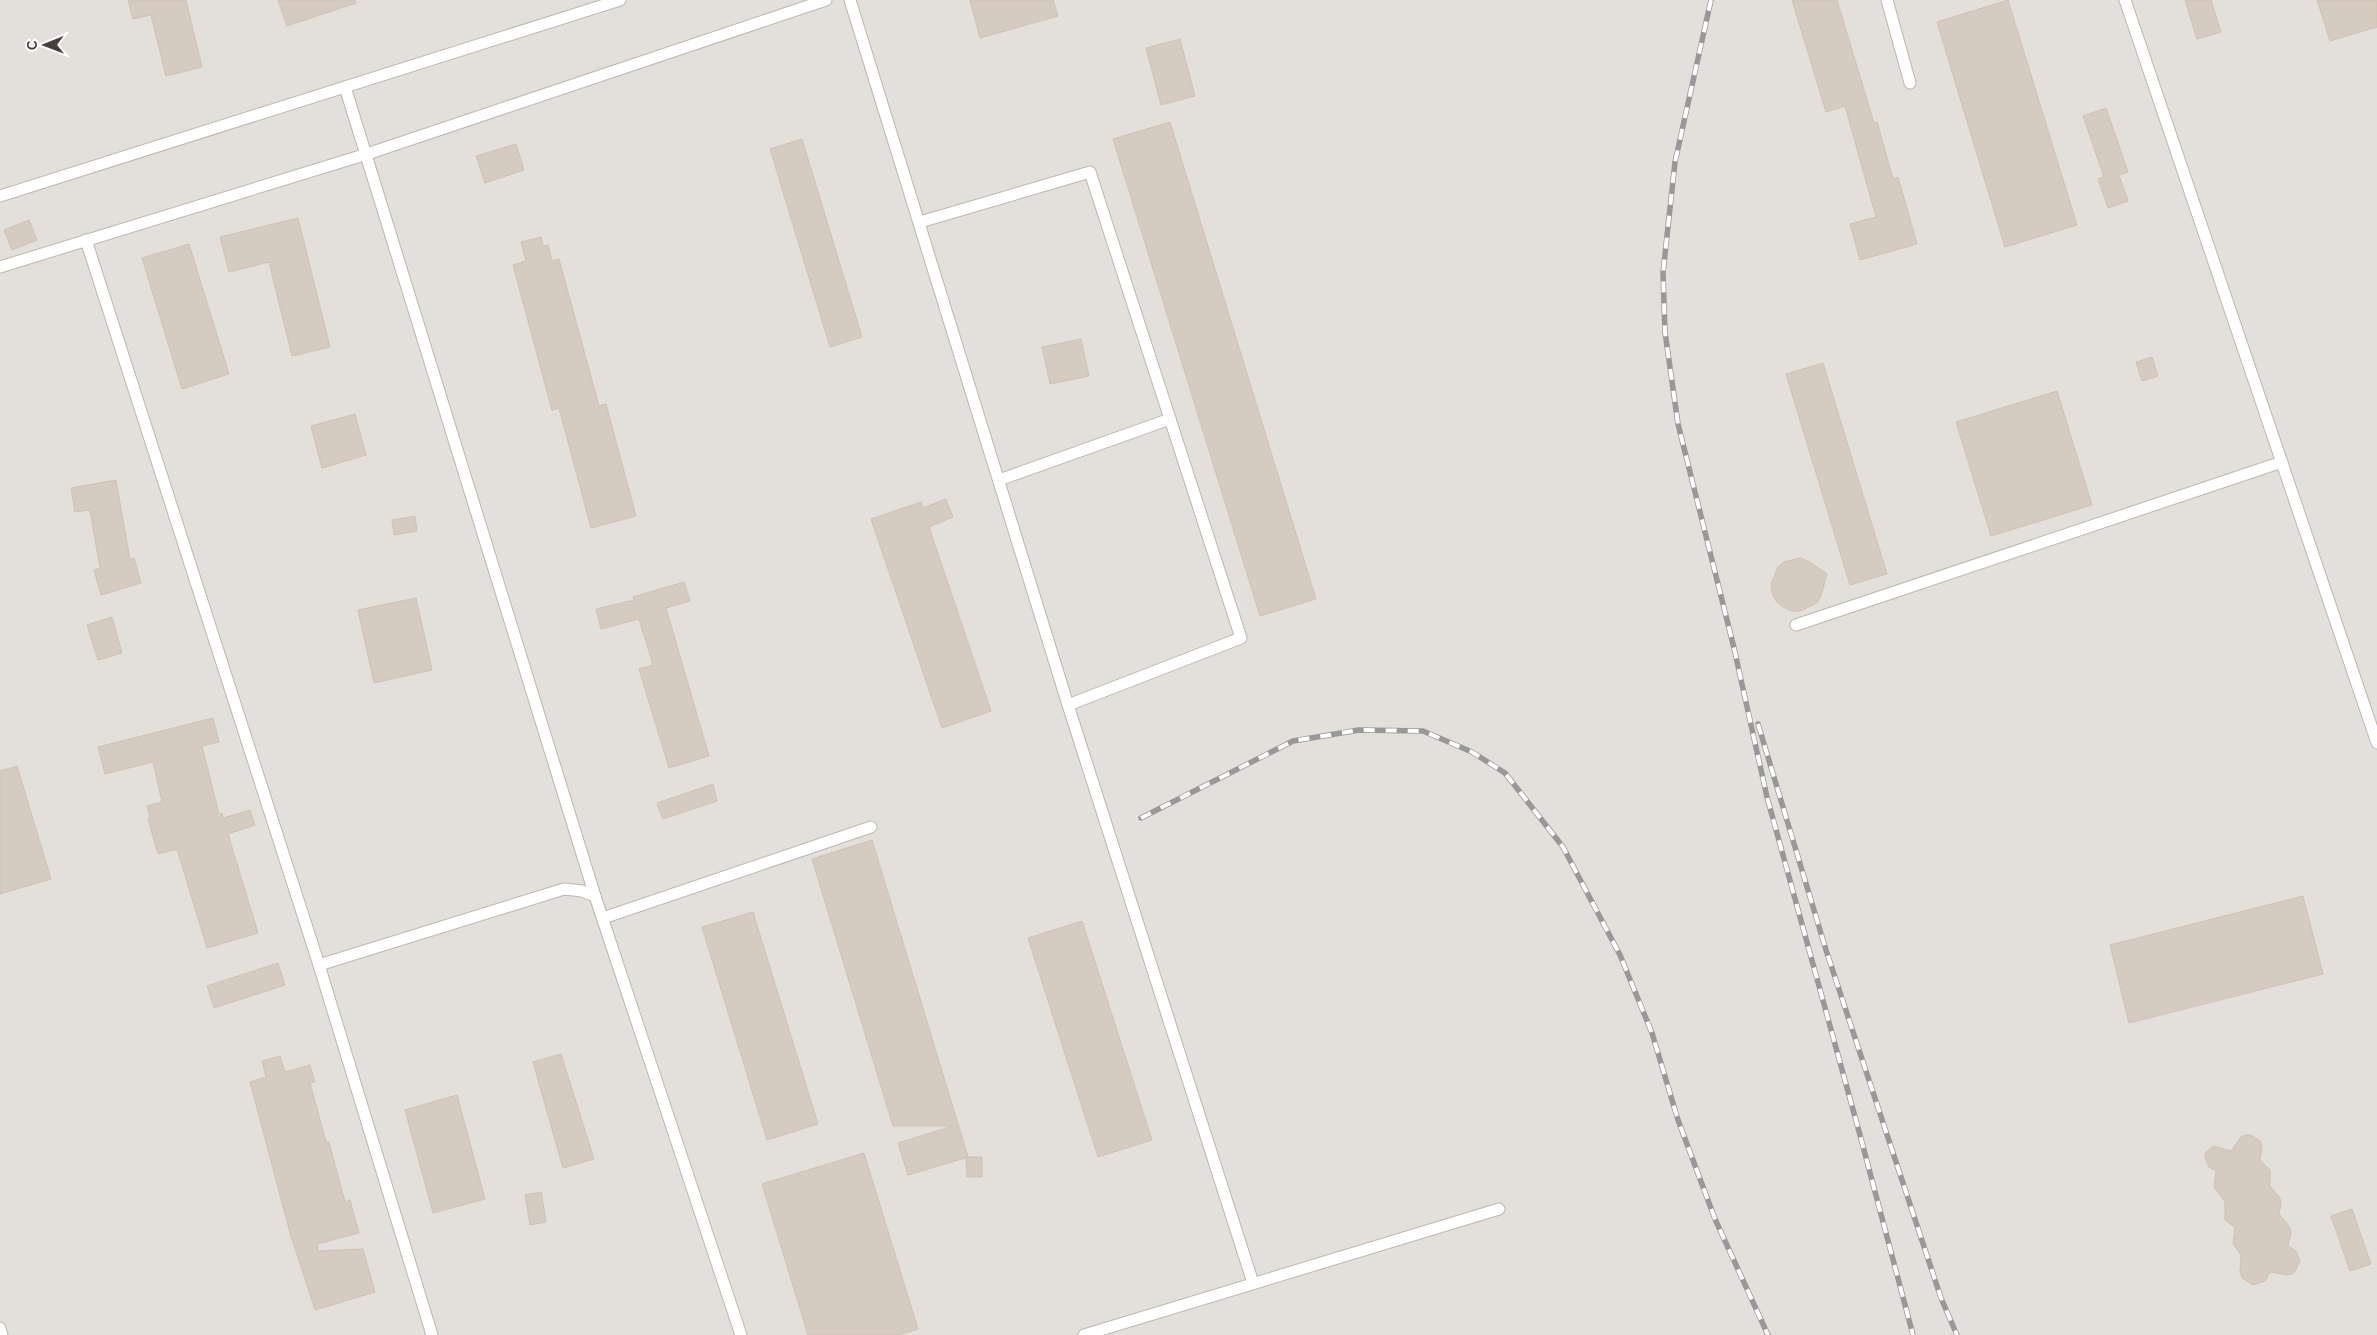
<svg xmlns="http://www.w3.org/2000/svg" width="2377" height="1335" font-family="Raleway,sans-serif">
  <style>
    .industrial { fill: #e3dfdb }
    .building { fill: #d5cbc0; stroke: #cfc2b3 }
    .lines { fill: none; stroke-linecap: round; stroke-linejoin: round }
    .service-casing { stroke: #bfb7ad; stroke-width: 13 }
    .service { stroke: #fff; stroke-width: 11 }
    .rail-casing { stroke: #989898; stroke-width: 5.5 }
    .rail { stroke: #fff; stroke-width: 4; stroke-dasharray: 11; stroke-linecap: butt }
  </style>
  <rect width="100%" height="100%" fill="#f4f0ea"/>
  <rect class="industrial" x="0" y="0" width="2377" height="1335"/>
  <g class="building">
    <path d="M128,0h58l16,67 -36,9 -15,-61 -18,4z"/>
    <path d="M278,0h77l1,3 -69,23z"/>
    <path d="M970,0h83l5,16 -78,22z"/>
    <path d="M1792,0h45l37,123 3,-1 16,57 5,-2 19,67 -57,16 -10,-36 26,-7 -31,-111 -19,6z"/>
    <path d="M2008,0l69,225 -72,22 -68,-225z"/>
    <path d="M2185,0h26l10,32 -24,7z"/>
    <path d="M2317,0h60v27l-47,14z"/>
    <path d="M1180,39l15,57 -34,9 -15,-57z"/>
    <path d="M2106,108l22,64 -9,3 9,26 -20,7 -10,-29 6,-2 -21,-61z"/>
    <path d="M1170,122l146,477 -56,17 -147,-477z"/>
    <path d="M802,139l60,198 -32,10 -60,-198z"/>
    <path d="M516,144l8,26 -39,13 -9,-27z"/>
    <path d="M298,218l32,129 -38,9 -23,-94 -40,10 -9,-35z"/>
    <path d="M29,220l8,20 -25,10 -8,-20z"/>
    <path d="M541,237l2,9 5,-1 4,16 7,-2 40,147 7,-2 30,112 -45,12 -32,-120 -7,2 -39,-145 13,-4 -5,-19z"/>
    <path d="M189,244l40,130 -47,15 -40,-131z"/>
    <path d="M1081,339l8,37 -39,8 -8,-37z"/>
    <path d="M2152,357l6,19 -16,5 -6,-19z"/>
    <path d="M1823,363l64,211 -37,11 -64,-211z"/>
    <path d="M2057,391l35,114 -101,31 -35,-114z"/>
    <path d="M355,414l11,41 -44,13 -11,-42z"/>
    <path d="M116,480l14,80 4,-2 7,25 -40,12 -7,-25 6,-2 -10,-58 -15,2 -4,-24z"/>
    <path d="M946,499l7,18 -24,10 62,184 -49,17 -71,-209 50,-17 2,6z"/>
    <path d="M415,516l2,15 -23,4 -2,-15z"/>
    <path d="M1800,558l8,3 19,13 -6,22 -4,7 -17,8h-9l-8,-4 -7,-6 -4,-8 -1,-9 7,-17 6,-5z"/>
    <path d="M684,582l6,19 -24,7 43,148 -40,12 -30,-99 14,-4 -14,-46 -38,10 -5,-20 38,-9 -1,-3z"/>
    <path d="M416,598l16,72 -58,13 -16,-73z"/>
    <path d="M112,617l10,36 -24,7 -11,-35z"/>
    <path d="M213,718l6,24 -17,4 17,68 3,-1 1,5 27,-8 5,15 -27,9 30,99 -51,15 -30,-99 -19,5 -10,-35 2,-1 -3,-12 15,-4 -9,-40 -48,12 -7,-27z"/>
    <path d="M17,766l34,113 -51,15v-123z"/>
    <path d="M713,784l4,17 -54,18 -6,-16z"/>
    <path d="M872,840l96,317 -60,18 -10,-32 55,-17h-60l-81,-267z"/>
    <path d="M2303,896l20,78 -194,49 -19,-78z"/>
    <path d="M753,912l65,212 -51,16 -65,-213z"/>
    <path d="M1082,921l70,219 -54,17 -70,-219z"/>
    <path d="M278,963l7,22 -71,23 -7,-22z"/>
    <path d="M561,1054l33,105 -31,9 -30,-106z"/>
    <path d="M280,1056l5,16 25,-7 5,17 -5,1 16,59h3l16,60 5,-2 9,33 -42,11 1,7 45,-2 12,43 -60,18 -25,-77 -40,-151 16,-5 -4,-16z"/>
    <path d="M457,1095l28,104 -52,14 -28,-103z"/>
    <path d="M2245,1135h6l9,6 2,6 -2,13 10,10v16l10,12 1,6 -2,10 10,12 2,6 -3,14 8,5 4,11 -6,11 -6,2 -18,-3 -5,9 -12,4 -11,-7 -2,-6 1,-17 -8,-11 2,-17 -10,-7v-18l-11,-15 2,-16 -7,-4 -4,-10 1,-5 8,-6 17,5 9,-13z"/>
    <path d="M864,1153l54,176 -20,6h-90l-46,-151z"/>
    <path d="M966,1157h16v20h-15z"/>
    <path d="M541,1192l5,30 -16,3 -5,-30z"/>
    <path d="M2352,1209l19,55 -21,7 -19,-55z"/>
  </g>
  <g class="lines">
    <defs>
      <g id="service">
        <path d="M850,0l218,705 185,578"/>
        <path d="M1887,0l23,83"/>
        <path d="M2125,0l252,743"/>
        <path d="M345,87l250,809 146,439"/>
        <path d="M0,196l620,-196"/>
        <path d="M920,222l170,-50 151,466 -173,67"/>
        <path d="M86,240l233,725 113,370"/>
        <path d="M0,267l367,-113 459,-154"/>
        <path d="M999,480l171,-61"/>
        <path d="M1796,625l486,-163"/>
        <path d="M603,918l268,-91"/>
        <path d="M319,965l245,-76 18,2 13,5"/>
        <path d="M0,1328l2,7"/>
        <path d="M1084,1335l415,-126"/>
      </g>
    </defs>
    <use href="#service" class="service-casing"/>
    <use href="#service" class="service"/>
    <defs>
      <g id="rail">
        <path d="M1711,0l-36,162 -12,111 2,59 13,92 56,224 33,149 93,338 53,200"/>
        <path d="M1758,724l68,226 115,348 16,37"/>
        <path d="M1141,818l152,-77 66,-11 64,1 49,21 33,21 58,74 57,108 32,78 26,87 37,99 53,116"/>
      </g>
    </defs>
    <use href="#rail" class="rail-casing"/>
    <use href="#rail" class="rail"/>
  </g>
  <g transform="translate(45 45) rotate(269)" stroke="#ffffff" stroke-width="4" paint-order="stroke">
  <path d="M0-4L9 19L0 12L-9 19Z" fill="#474038"/>
  <text y="-8" font-size="14" font-weight="bold" text-anchor="middle" fill="#474038">С</text>
  </g>
</svg>
